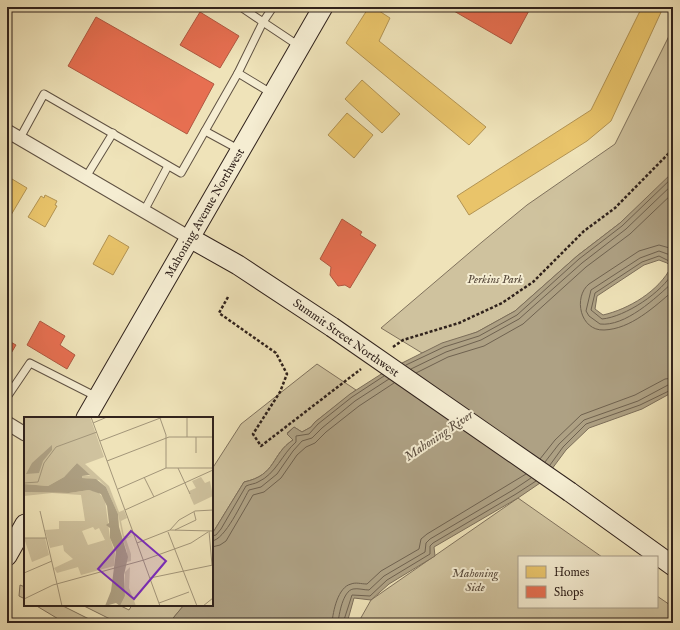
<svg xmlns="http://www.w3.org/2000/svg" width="680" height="630" font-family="'IM FELL English',serif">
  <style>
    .green { fill: #cfc29e; stroke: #80725d }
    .water { fill: #aea184; stroke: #7c6e5a; fill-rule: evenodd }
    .homes { fill: #e9c46a; stroke: #b29353 }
    .shops { fill: #e76f51; stroke: #b05841 }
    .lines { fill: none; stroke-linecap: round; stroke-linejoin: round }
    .shore { stroke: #6f6250; stroke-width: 1 }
    .service-casing { stroke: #605243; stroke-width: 9 }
    .minor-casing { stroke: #605243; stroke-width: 15 }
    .secondary-casing { stroke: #30221c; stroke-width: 21 }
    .path { stroke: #30221c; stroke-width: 2.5; stroke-dasharray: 3 2; stroke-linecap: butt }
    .service { stroke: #f5edd2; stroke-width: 7 }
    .minor { stroke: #f5edd2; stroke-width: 13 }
    .secondary { stroke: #f5edd2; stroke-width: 19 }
    .secondary-bridge-casing { stroke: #30221c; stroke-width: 21; stroke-linecap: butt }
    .secondary-bridge { stroke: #f5edd2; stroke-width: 19 }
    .labels { text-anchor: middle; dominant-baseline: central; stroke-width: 4; stroke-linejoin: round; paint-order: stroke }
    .street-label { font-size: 12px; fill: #30221c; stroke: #f5edd2 }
    .park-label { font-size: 12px; font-style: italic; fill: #584a3c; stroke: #f5edd2 }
    .water-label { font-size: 13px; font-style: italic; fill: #5c4e40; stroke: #f5edd2 }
    .inset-road { fill: none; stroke: #a3967a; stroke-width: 1 }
    .view { fill: #7b2cbf; fill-opacity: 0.15; stroke: #7b2cbf; stroke-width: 2 }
    .inset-edge { fill: none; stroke: #30221c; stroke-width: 2 }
  </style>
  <rect width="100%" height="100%" fill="#efe3b9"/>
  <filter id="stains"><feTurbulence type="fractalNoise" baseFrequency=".005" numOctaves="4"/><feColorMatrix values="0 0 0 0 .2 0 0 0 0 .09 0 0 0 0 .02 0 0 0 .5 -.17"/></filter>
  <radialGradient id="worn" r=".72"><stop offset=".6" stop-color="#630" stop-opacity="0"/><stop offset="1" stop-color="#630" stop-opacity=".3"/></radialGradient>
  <g class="green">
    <path d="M673,28v146l-53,49 -43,33 -62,55 -38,21 -55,21 -41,-25 101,-86 45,-37 88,-61z"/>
    <path d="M317,364l39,26 -41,32 -4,5 -9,5 -8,-5 -7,6 6,7c-22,14 -16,35 -49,42l-32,52v-65l29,-45z"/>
    <path d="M518,498l84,59h-83v50h138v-11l16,11v16h-315l13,-23z"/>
    <path d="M20,585l5,2v12l-6,-3z"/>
    <path d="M35,605h26l36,18h-32z"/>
    <path d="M82,605h37l10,5 3,-5h52l-15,18h-51z"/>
  </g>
  <path class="water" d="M673,172v220l-31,17 -53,19 -23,22 -23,31 -25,17 -84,49 1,9 -46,28 -18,16 -17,-2 -7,25h-178l15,-18h28v-71l32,-52c33,-7 27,-28 49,-42l-6,-6 7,-7 8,5 9,-5 4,-5 35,-28 36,-23 56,-28 35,-11 38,-21 62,-55 43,-33zM659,260l8,3 4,4c-12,24 -42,42 -68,48l-8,-6 2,-13 47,-31z"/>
  <g class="homes">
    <path d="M369,7h4l17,11 -11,23 107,86 -17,18 -123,-102z"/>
    <path d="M642,7h14l6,3 -51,111 -24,20 -118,74 -12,-19 134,-86z"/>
    <path d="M362,80l38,34 -18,19 -37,-34z"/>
    <path d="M347,113l26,22 -19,23 -26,-23z"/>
    <path d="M7,176l20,12 -16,27 -4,-3z"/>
    <path d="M45,195l12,6 -2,4 2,1 -12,21 -17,-10 13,-21 3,2z"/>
    <path d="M109,235l20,12 -16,28 -20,-11z"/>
  </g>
  <g class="shops">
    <path d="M447,7h84l-20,37z"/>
    <path d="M200,12l39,24 -19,32 -40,-23z"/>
    <path d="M96,17l118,67 -27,50 -119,-68z"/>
    <path d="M342,219l20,13 -2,3 16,10 -26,43 -5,-3 -7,1 -8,-11 1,-8 -11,-8z"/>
    <path d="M40,321l25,15 -5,9 15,10 -8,14 -40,-24z"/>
    <path d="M7,340l9,5 -9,15z"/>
  </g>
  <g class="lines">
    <g class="shore">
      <path d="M673,249l-14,-4 -20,6 -50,33c-16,13 -9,47 15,46 27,-1 50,-23 69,-39"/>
      <path d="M673,256l-14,-5 -19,7 -49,32 -5,21 3,5 11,8c25,3 56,-26 73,-42"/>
      <path d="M673,263l-14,-7 -17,6 -47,31 -4,17 11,9c23,-2 61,-27 71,-47"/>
      <path d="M406,365l38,-18 35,-11 38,-21 62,-56 43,-33 51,-49"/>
      <path d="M411,369l35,-17 35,-12 38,-21 63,-56 44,-34 47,-45"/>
      <path d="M416,373l32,-16 36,-11 39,-22 63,-57 44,-33 43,-41"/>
      <path d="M540,459l15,-19 26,-25 54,-20 30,-16 8,-1"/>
      <path d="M545,462l14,-18 25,-24 54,-19 30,-16 5,-1"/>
      <path d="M550,465l13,-18 23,-23 54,-19 33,-16"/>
      <path d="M212,536l4,-1 5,-6 25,-43c4,-2 9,-2 12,-4 18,-8 24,-28 38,-40v-6l13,-2 9,-10 34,-27 32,-21"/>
      <path d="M212,541c13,-1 30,-39 37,-51l12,-3 16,-13 16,-23 9,-10 10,-3 10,-10 33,-27 34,-22"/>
      <path d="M212,547l8,-2 6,-4 27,-46 11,-3 17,-14 16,-23 9,-8 9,-4 11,-11 33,-26 35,-23"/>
      <path d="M332,623c1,-12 6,-36 19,-39 5,-2 10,0 16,0l14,-13 38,-22 2,-10 6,-5 99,-60"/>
      <path d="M338,623c1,-9 5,-32 15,-34 5,-1 11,1 16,1l15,-14 41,-24 1,-9 4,-4 83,-49 18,-12"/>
      <path d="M343,623l9,-28 18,1 17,-16 43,-26v-8l3,-3 83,-49 20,-13"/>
    </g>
    <defs>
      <g id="service">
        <path d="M273,7l-10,15 36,24"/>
        <path d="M238,73l25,-51 -22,-15"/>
        <path d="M205,131l35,19"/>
        <path d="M20,138l24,-44 137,79 57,-100 33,20"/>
        <path d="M86,177l27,-44"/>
        <path d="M144,211l24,-45"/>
        <path d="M7,397l23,-34 67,34"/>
      </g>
      <g id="minor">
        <path d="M7,131l183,107"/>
        <path d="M7,423l18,11"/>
      </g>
      <g id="secondary">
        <path d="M190,238l48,27 94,62"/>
        <path id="s1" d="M86,418l237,-411"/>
        <path d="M570,492l103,74"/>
        <path d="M7,556l18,-32"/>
      </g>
    </defs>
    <use href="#service" class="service-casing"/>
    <use href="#minor" class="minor-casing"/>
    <use href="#secondary" class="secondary-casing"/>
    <g class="path">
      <path d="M228,297l-9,16 57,40 11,21 -7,18 -27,42 8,12 100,-77"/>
      <path d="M393,347l10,-7 56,-17 43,-20 31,-21 51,-51 31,-23 58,-59"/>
    </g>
    <use href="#service" class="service"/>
    <use href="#minor" class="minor"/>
    <use href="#secondary" class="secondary"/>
    <defs>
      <path id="secondary-bridge" d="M332,327l238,165"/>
    </defs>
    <use href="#secondary-bridge" class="secondary-bridge-casing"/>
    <use href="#secondary-bridge" class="secondary-bridge"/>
  </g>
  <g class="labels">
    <g class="street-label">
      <text stroke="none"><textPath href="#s1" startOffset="237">Mahoning Avenue Northwest</textPath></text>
      <text transform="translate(346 338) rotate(35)">Summit Street Northwest</text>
    </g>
    <g class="park-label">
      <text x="495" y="279">Perkins Park</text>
      <text x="475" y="573">Mahoning<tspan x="475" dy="14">Side</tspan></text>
    </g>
    <g class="water-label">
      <text transform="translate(439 436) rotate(-34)">Mahoning River</text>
    </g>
  </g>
  <g transform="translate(24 417)">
    <rect width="189" height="189" fill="#efe3b9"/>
    <path d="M0,0h66l14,40 -19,7 24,22 10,26 5,-2 3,8 -6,3 3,15 8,-2 -9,4 -5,-24 -12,-27 -7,-7 -17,-2v-2h8l-13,-13 -13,14 -16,9 -24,-2zM177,60l4,6 5,-2 3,15 -19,9 -4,-9 -1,-5 7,-3 -4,-7zM65,73l9,2 7,8 5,38 5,15 -1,13 -33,9 -3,-8 -21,6 -3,-5 19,-9 -9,-8 -1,-6 -13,3 -5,-18 14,-1v-8h26l-4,-26 -29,-2 -28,3v-4l45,1zM69,110l2,3 4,-2 6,12 -17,5 -6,-14zM109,118l-7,4 5,15v7l-4,1v-10l-4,-13zM0,121h21l4,17 -17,7zM106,150l-1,21 7,18h-16l5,-10v-24z" fill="#cfc29e" fill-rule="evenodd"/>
    <path d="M28,28v5l-9,11 -4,12 -13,1 6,-11zM53,46l13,12 -8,1v2l14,1 10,8 12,27 1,13 9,30 -4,18 1,21 -5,10 -4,-3 -11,3 6,-15 5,-39 -6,-14v-10l-4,-3 3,-2 -2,-17 -6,-12 -12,-4 -20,3 -45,-1v-8l24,2 16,-9z" fill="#aea184"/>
    <path class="inset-road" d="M67,0l69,189M136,1l6,17v33M69,6l14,-6M163,20v-20M76,24l63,-24M172,36v-16M83,44l62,-24h44M154,51l12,26M120,60l10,20M0,66l14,-1 6,-19 12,-16 41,-15M94,72l48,-21h47M101,93l88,-40M16,94l17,73M146,113l9,-10 16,-9 18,-1M151,113l21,-10 -2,-8M185,114l3,34M144,115l29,74M0,121h22M113,126l33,-13 43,1M120,143l47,-17 17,-11M0,156l28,-12M126,161l63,-13M33,167l5,22M0,182l29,-14 91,-25M135,186l30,-11M179,189l10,-8"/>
    <path class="view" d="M107,114l35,30 -32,38 -36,-30z"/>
    <rect width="189" height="189" class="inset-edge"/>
  </g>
  <rect width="680" height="630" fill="none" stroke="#efe3b9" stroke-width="24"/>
  <rect x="8" y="8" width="664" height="614" fill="none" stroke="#30221c" stroke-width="2"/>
  <rect x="12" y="12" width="656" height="606" fill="none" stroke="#30221c"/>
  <rect x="518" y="556" width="140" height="52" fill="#f5edd2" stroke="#a69c89"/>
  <rect x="526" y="566" width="20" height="12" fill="#e9c46a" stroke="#a69c89"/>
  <text x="554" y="576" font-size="12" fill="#30221c">Homes</text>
  <rect x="526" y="586" width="20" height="12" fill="#e76f51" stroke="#a69c89"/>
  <text x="554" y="596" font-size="12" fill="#30221c">Shops</text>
  <rect width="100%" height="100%" filter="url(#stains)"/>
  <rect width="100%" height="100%" fill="url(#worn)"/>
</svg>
